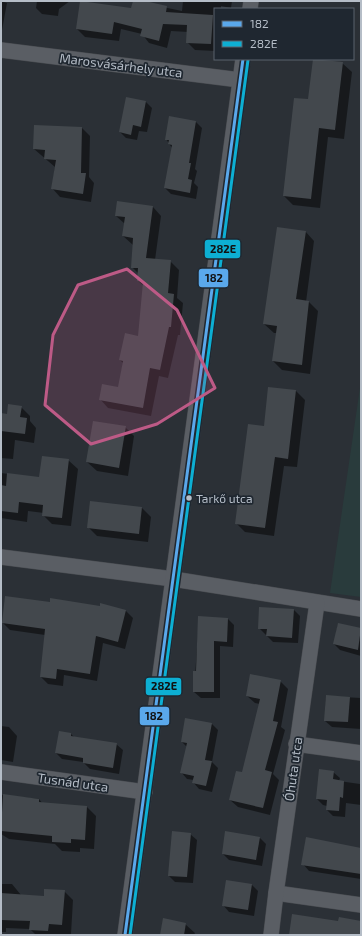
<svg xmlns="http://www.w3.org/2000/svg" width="362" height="936" font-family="'Exo 2',sans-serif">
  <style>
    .green { fill: #293b3c }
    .shadow { fill: #0007 }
    .building { fill: #43484d }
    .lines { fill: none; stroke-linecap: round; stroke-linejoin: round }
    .minor-casing { stroke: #494c51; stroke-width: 16 }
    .minor { stroke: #5a5e64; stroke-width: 15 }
    .bus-1-casing { stroke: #1f2730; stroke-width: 6 }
    .bus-2-casing { stroke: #1f2730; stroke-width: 6 }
    .bus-1 { stroke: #5aa8eb; stroke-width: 3 }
    .bus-2 { stroke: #0dafd3; stroke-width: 3 }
    .marked { fill: #bd5a86; fill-opacity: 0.2; stroke: #bd5a86; stroke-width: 3; stroke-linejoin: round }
    .bus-dot { fill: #b5bdc7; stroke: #1f2730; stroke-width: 1.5 }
    .labels { text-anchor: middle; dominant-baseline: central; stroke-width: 3.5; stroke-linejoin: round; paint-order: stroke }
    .bus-label { font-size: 12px; fill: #b5bdc7; stroke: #1f2730; text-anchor: start }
    .street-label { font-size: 13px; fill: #b5bdc7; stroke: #1f2730 }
    .line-badge { stroke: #1f2730; stroke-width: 1.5 }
    .pale-badge-label { font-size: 11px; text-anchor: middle; font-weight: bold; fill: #111 }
  </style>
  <rect width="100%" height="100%" fill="#2b3036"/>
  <path class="green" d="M361,381v216l-31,-4z"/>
  <g class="shadow">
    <path d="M1,1l6,2 -5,27h-1z"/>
    <path d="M37,1h33l-11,8 -1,7 -16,-2 -6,-6z"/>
    <path d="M134,1l48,10 1,-10h49l-1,7 -10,-2v3h-6v42l-20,-1 -8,-8 1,-10 -17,-1 -4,17 -18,-5 -7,-9 -21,-5 -2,12 -34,-4 -8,-8 55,-20z"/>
    <path d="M342,63l10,9 -8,67 -16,-2 -8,71 -27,-3 -9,-9 25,-96z"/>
    <path d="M145,101l7,7 -5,24 -8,-1 -2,9 -11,-2 -6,-6z"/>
    <path d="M196,122l6,6 -7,41 2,2 -3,12 4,4 -2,12 -25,-5 -6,-6 7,-40 -6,-9z"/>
    <path d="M45,127l37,1 8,8 -1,41 5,6 -3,19 -31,-5 -8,-9 3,-21 -21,-18z"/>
    <path d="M153,207l8,9 -6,44 15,1 9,9 -2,28 6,5 -3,32h-2l-10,43 -9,-2 -8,40 -43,-8 -8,-9 19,-11 4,-25 -3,-3 19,-22 5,-52 -6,-5 1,-7 -7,-7 1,-22 -10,-9 2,-12 -9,-8z"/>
    <path d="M305,231l9,10 -8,61h3l9,9 -8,63 -28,-4 -9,-9 4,-28h-3l-10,-9z"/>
    <path d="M269,388l27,3 9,9 -8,67 -13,-1 -10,70 -29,-4 -9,-9 29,-96z"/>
    <path d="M21,407l9,9v5l6,7 -2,15 -19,-3 -2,19 -12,-1v-44l7,1z"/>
    <path d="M125,427l9,9 -6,40 -31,-5 -10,-9z"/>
    <path d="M68,460l10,9 -7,57 -19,-2 -9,-9 1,-2 -16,-2 -1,11 -26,-4v-45l39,5z"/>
    <path d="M91,502l51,6 9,9 -3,25 -51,-6 -9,-9z"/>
    <path d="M294,610l6,6 -2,27 -25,-1 -14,-14z"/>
    <path d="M126,611l7,7 -8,31 -22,-6 -6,38 -33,-6 -1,11 -15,-2 -7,-7 4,-42 -35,-5 -7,-7z"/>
    <path d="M199,617l29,2 6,6 -1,22 -13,-1v52h-19l-7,-6z"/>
    <path d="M338,624l23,5v27l-21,-6 -6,-6z"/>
    <path d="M280,681l8,8 -7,38 4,3 -12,44 6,6 -9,35 -32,-8 -8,-7 13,-26 17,-70 -5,-1 -8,-7z"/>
    <path d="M326,696l35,2v31l-29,-2 -7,-6z"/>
    <path d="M212,724l6,6 -6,32 6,6 -6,24 -13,-3 -6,-7 1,-2 -7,-1 -6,-7 6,-25 -5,-5z"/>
    <path d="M1,726l8,1 8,9 -4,26 -12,-2z"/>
    <path d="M71,734l3,3 42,7 7,6 -4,24 -29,-5 -7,-7 -21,-3 -6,-6z"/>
    <path d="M333,772l7,6 -1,3 21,3 1,-4v25l-15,-2 -1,14 -12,-1 -6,-6v-4l-4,-1 -6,-6z"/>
    <path d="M1,795l38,4 4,5 44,3 9,9 -2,33 -14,-1v4l-18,-1 -7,-7 -46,-5 -8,-5z"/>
    <path d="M190,834l7,6 -4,43 -18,-1 -6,-6z"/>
    <path d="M260,838l6,6 -4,22 -33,-6 -6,-6z"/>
    <path d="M307,838l54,11v30l-52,-8 -6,-7z"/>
    <path d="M227,881l25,4 6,6 -4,25 -25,-4 -6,-7z"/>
    <path d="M1,884h11l9,11 24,2 19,-6 9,9 -2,34 -35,1 -6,-6 -24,-1v4h-5z"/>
    <path d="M185,924l10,9 -1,2h-33z"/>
  </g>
  <g class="building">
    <path d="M80,1l51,7 2,-7h12l22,5 -1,6 47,3 -2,29 -25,-1 1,-18 -24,-1 -4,17 -19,-5 2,-7 -28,-7 -2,12 -36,-5z"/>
    <path d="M313,59l30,3 -8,68 -16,-2 -8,71 -28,-3 11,-98 14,1z"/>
    <path d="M126,97l20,4 -5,26 -8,-2 -2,10 -12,-3z"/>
    <path d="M169,116l27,5 -7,42h2l-3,16 4,1 -2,13 -26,-5 8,-43 -4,-1 1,-4h-4z"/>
    <path d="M34,125l48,2 -1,46h5l-3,21 -32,-5 5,-29 -12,-1 1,-9 -12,-1z"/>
    <path d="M117,201l36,5 -7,52 25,2 -3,33 6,1 -3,33h-2l-9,43 -10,-2 -7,40 -44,-8 3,-16 16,3 5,-26 -4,-1 6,-27 13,3 5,-54 -6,-1 1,-13h-7l2,-30 -11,-2 3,-19 -10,-1z"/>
    <path d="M277,227l29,4 -10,68 13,2 -7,64 -30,-4 5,-35 -14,-2z"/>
    <path d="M268,387l28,3 -8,69 -13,-2 -10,71 -30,-4 13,-100 16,2z"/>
    <path d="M8,404l14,2 -2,11 7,1 -2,16 -24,-3v-18l6,1z"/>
    <path d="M93,421l33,5 -7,42 -33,-6z"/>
    <path d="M42,456l27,3 -7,59 -20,-2 1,-11 -24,-3 -1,11 -17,-2v-26l5,1 1,-13 32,4z"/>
    <path d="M90,501l52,6 -3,27 -52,-6z"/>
    <path d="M5,596l45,6v-4l50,8v-3l26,7 -8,32 -22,-6 -6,38 -33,-5 -1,10 -16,-2 5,-48 -43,-6z"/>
    <path d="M259,607l35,2 -2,29 -26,-2 1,-7h-9z"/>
    <path d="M198,616l30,2 -1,24 -13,-1v51h-21v-21h3z"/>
    <path d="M338,623l23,5 -3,22 -25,-6z"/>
    <path d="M250,674l31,6 -8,41 5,1 -13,48 7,2 -9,36 -34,-8 7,-29 6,1 18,-73 -14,-3z"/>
    <path d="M326,695l24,2 -2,25 -24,-1z"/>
    <path d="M185,718l27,5 -7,37 7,1 -6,25 -14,-3 2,-7 -14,-3 7,-30 -6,-1z"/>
    <path d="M59,731l12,2v3l46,7 -4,25 -30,-5v-5l-28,-5z"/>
    <path d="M319,769l15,2 -1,8 11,2 -1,17 -3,-1 -1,14 -13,-1 1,-10 -11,-1z"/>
    <path d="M3,794l36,5v3l48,4 -2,34 -14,-1v4l-19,-1v-6l-51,-5z"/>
    <path d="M172,831l19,2 -4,44 -19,-1z"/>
    <path d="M225,831l35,6 -4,23 -34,-6z"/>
    <path d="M306,837l55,11v26l-60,-9z"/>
    <path d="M226,880l26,4 -4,26 -26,-4z"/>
    <path d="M44,889l21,1 -3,35 -13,-1 -1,7 -19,-1 1,-9 -29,-1v-27l43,3z"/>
    <path d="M292,914l46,7 1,-4 22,4v14h-72z"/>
    <path d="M163,918l23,5 -2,12h-24z"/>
  </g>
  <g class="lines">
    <defs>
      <g id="minor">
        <path d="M250,9l1,-8"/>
        <path d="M1,50l239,30"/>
        <path d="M1,557l172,22 188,30"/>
        <path d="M296,744l65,9"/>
        <path d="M1,772l144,20"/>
        <path d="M276,893l85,12"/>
        <path d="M125,935l118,-876"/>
        <path d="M271,935l5,-42 41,-290"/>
      </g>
    </defs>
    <use href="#minor" class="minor-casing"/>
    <use href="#minor" class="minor"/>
    <defs>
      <path id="bus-1" d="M125,935l118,-876"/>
      <path id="bus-2" d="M130,935l118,-875"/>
    </defs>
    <use href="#bus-1" class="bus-1-casing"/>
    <use href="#bus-2" class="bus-2-casing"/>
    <use href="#bus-1" class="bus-1"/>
    <use href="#bus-2" class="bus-2"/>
  </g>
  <path class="marked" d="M127,269l50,41 38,78 -58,36 -66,20 -46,-39 8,-70 25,-50z"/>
  <circle class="bus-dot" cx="189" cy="498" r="3.5"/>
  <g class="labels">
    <g class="bus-label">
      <text x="196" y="498">Tarkő utca</text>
    </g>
    <g class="street-label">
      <text transform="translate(121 65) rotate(7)">Marosvásárhely utca</text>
      <text transform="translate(293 769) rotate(-82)">Óhuta utca</text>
      <text transform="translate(73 782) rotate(8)">Tusnád utca</text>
    </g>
  </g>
  <g class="line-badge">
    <rect x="204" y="239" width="37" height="20" rx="4" fill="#0dafd3"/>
    <rect x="198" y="268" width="31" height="20" rx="4" fill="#5aa8eb"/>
    <rect x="145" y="677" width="37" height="19" rx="4" fill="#0dafd3"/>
    <rect x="139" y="706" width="31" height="20" rx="4" fill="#5aa8eb"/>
  </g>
  <g class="pale-badge-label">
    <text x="223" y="253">282E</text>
    <text x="214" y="282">182</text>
    <text x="164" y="690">282E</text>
    <text x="154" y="720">182</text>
  </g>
  <rect width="362" height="936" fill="none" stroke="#b5bdc7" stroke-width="4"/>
  <rect x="214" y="8" width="140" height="52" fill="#1f2730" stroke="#5b636c"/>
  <rect x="222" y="21" width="20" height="6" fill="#5aa8eb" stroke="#5b636c"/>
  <text x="250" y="28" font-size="12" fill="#b5bdc7">182</text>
  <rect x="222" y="41" width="20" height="6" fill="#0dafd3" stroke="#5b636c"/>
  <text x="250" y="48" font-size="12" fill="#b5bdc7">282E</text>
</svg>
